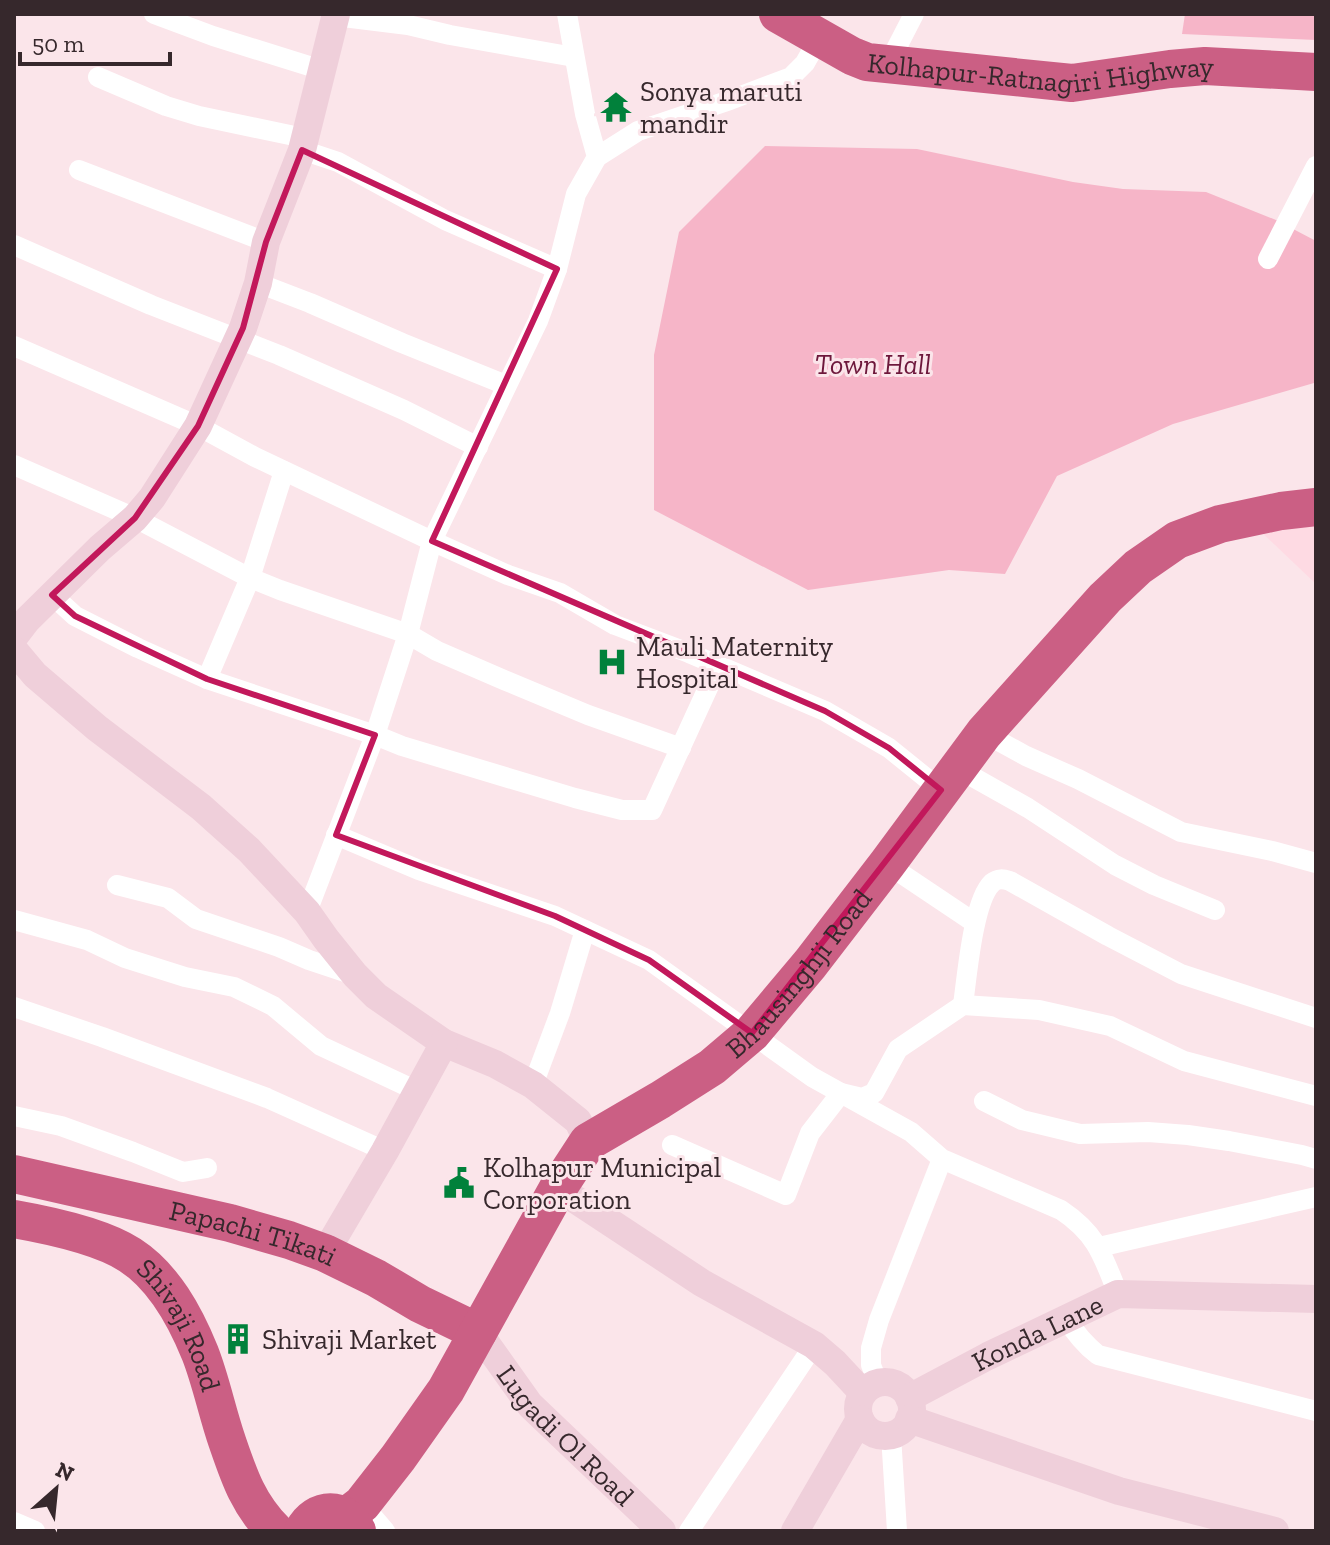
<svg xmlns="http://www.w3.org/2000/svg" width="1330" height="1545" font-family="'Zilla Slab',serif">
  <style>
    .built { fill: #fedae3 }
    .green { fill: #f6b5c8 }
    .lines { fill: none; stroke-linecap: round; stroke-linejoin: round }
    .street { stroke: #fff; stroke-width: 20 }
    .secondary { stroke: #efcfda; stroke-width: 28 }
    .highway { stroke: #cb5f84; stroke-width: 38 }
    .marked { fill: none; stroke: #c2185b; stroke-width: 6; stroke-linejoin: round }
    .labels { text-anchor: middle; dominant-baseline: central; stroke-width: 6; stroke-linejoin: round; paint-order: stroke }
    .street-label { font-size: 28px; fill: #36282c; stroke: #fbe5ea }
    .poi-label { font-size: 28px; fill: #36282c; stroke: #fbe5ea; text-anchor: start }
    .park-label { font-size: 28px; font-style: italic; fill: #6d173b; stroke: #fbe5ea }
  </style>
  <rect width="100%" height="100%" fill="#fbe5ea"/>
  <path class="built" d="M1316,491v93l-81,-77z"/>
  <g class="green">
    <path d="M1185,14h131v26l-134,-6z"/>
    <path d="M765,146l152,3 156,33 50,7 83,3 70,28 40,21v138l-2,4 -141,41 -116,52 -52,98 -56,-4 -141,20 -154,-80v-155l25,-123z"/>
  </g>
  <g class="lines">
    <g class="street">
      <path d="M154,14l59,22 109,34"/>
      <path d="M335,16l73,9 42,10 124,22"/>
      <path d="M896,49l18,-35"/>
      <path d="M98,77l68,29 33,10 105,22"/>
      <path d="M302,150l36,12 107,58 112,49"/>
      <path d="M597,157l41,-26 92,-31 61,-23 14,-14 18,-32"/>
      <path d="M79,170l187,72"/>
      <path d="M14,245l137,60 128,50 125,55 74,37"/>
      <path d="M1268,259l48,-93"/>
      <path d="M258,283l52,20 92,40 104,42"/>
      <path d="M14,346l184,80 57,31 177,84 76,34 52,18 55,32 74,28 136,58 64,37 52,42"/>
      <path d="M14,465l121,53 115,60 30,12 128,44 29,17 67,29 84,35 93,33"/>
      <path d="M52,595l23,21 63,32 69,31 168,56 27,11 173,52 47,12h30l66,-144"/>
      <path d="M207,679l43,-101 34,-107"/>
      <path d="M984,733l42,23 52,23 103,53 91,19 44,12"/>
      <path d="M957,768l71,40 87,57 39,20 61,25"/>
      <path d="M336,835l83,35 136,46 94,44 163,117 99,55 31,27 119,51c36,24 42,46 57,84"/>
      <path d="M887,864l88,59"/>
      <path d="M117,885l51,13 28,21 83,28 30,13 45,15"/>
      <path d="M307,912l68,-177 33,-101 24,-93 106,-220 19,-52 19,-75 21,-37 -12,-43 -18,-100"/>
      <path d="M14,920l73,20 38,18 60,19 49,10 39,19 48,40 96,45"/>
      <path d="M963,1005c4,-28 10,-104 29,-122 6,-5 11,-4 18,-2l98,55 73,38 135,44"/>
      <path d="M14,1007l88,30 165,61 118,53"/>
      <path d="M533,1085l27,-72 25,-83"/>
      <path d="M984,1101l38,19 58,14 68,-2 40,3 41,6 73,14 14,4"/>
      <path d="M14,1116l47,10 72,26 50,20 24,-4"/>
      <path d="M672,1145l114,50 24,-62 31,-40 21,5 12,-5 24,-44 65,-44 76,5 71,16 74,35 132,35"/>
      <path d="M1099,1247l217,-50"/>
      <path d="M1066,1318c9,15 18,26 32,37l218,56"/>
      <path d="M878,1383l-7,-18v-17l8,-28 63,-161"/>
      <path d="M891,1435l6,96"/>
      <path d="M362,1504l23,27"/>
      <path d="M14,1522l21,9"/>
      <path d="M689,1531l125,-186"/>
    </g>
    <g class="secondary">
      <path d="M14,637l13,-17 73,-72 35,-30 17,-20 46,-72 45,-98 15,-45 8,-41 36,-92 34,-136"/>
      <path d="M14,650l21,25 62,53 104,79 48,43 58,62 19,27 29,36 21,21 68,47 51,21 38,21 45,36 10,21"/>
      <path d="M558,1188l144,95 112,62 21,18 28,30"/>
      <path d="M325,1253l60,-102 59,-108"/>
      <path id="s1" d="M478,1332l52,73 132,126"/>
      <circle cx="885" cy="1409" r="27"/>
      <path id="s2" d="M909,1398l79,-42 130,-62 198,5"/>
      <path d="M909,1419l210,72 156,40"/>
      <path d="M795,1531l65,-112"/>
    </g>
    <g class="highway">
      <path id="s3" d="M778,14l74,42 15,6 205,21 98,-14 35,-3 111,6"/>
      <path id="s4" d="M14,1174l216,49 59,17 36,13 51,25 44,26 58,28"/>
      <path id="s5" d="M14,1219c34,6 87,17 116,36 34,22 55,61 70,98 11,28 17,59 27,88 12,35 21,63 48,90"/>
      <path id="s6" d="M345,1517l17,-13 36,-46 48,-68 112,-202 30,-46 72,-42 52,-33 40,-34 58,-69 77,-100 97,-131 121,-135 33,-31 39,-27 43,-16 61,-13 35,-4"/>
      <path d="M303,1531c13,-25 42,-25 54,0"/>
    </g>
  </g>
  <path class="marked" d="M302,150l255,119 -125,272 393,170 64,37 52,42 -189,243 -103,-73 -94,-44 -219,-81 39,-100 -168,-56 -132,-63 -23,-21 83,-77 63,-92 45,-98 23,-86z"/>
  <defs>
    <symbol id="temple-bare" viewBox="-9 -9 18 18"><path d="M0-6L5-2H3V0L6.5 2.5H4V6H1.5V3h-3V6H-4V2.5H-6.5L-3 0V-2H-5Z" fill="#01813b" stroke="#fbe5ea" stroke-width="2.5" paint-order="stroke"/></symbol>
    <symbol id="hospital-bare" viewBox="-9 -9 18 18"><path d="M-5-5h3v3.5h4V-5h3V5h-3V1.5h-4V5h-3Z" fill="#01813b" stroke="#fbe5ea" stroke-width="2.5" paint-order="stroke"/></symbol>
    <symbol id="civic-bare" viewBox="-9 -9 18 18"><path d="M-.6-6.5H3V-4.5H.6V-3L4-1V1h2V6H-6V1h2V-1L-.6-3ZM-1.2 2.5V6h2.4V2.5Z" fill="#01813b" stroke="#fbe5ea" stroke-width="2.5" paint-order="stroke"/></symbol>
    <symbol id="building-bare" viewBox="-9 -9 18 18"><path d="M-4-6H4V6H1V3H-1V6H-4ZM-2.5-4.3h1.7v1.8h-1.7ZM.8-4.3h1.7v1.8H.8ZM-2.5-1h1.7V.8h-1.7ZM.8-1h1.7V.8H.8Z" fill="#01813b" stroke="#fbe5ea" stroke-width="2.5" paint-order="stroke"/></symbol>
  </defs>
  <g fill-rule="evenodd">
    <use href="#temple-bare" x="594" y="85" width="44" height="44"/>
    <use href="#hospital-bare" x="590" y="640" width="44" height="44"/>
    <use href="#civic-bare" x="437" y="1161" width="44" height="44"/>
    <use href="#building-bare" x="216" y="1317" width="44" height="44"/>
  </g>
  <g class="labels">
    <g class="street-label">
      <text stroke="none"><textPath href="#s3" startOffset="276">Kolhapur-Ratnagiri Highway</textPath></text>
      <text stroke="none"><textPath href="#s6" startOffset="722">Bhausinghji Road</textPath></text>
      <text stroke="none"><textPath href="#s4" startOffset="246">Papachi Tikati</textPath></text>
      <text stroke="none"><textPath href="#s5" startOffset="210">Shivaji Road</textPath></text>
      <text stroke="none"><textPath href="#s2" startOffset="144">Konda Lane</textPath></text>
      <text stroke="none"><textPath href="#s1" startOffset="136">Lugadi Ol Road</textPath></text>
    </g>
    <g class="poi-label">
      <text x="640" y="91">Sonya maruti<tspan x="640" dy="32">mandir</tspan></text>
      <text x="636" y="646">Mauli Maternity<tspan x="636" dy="32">Hospital</tspan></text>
      <text x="483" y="1167">Kolhapur Municipal<tspan x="483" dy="32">Corporation</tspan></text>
      <text x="262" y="1339">Shivaji Market</text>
    </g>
    <g class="park-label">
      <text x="873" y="364">Town Hall</text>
    </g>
  </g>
  <rect width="1330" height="1545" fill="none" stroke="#36282c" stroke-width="32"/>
  <g transform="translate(56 1489) rotate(27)" stroke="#fbe5ea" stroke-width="6" paint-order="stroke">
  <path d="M0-6L14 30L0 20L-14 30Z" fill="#36282c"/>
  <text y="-12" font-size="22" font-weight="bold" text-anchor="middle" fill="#36282c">N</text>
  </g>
  <path d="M20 52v12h150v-12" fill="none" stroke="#36282c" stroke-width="4"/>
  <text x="32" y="52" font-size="24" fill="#36282c" stroke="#fbe5ea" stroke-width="6" paint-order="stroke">50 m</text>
</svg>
